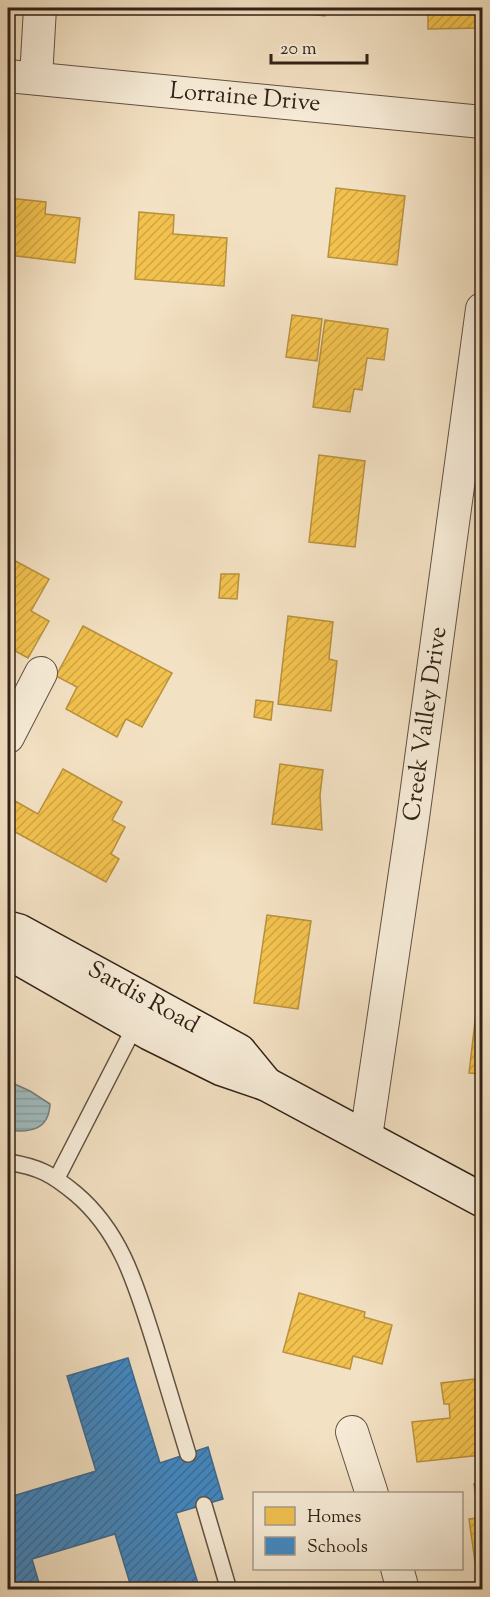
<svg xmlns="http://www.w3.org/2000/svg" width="490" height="1597" font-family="'Sorts Mill Goudy',serif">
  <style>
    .water { fill: url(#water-rules); stroke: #747d7b; stroke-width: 1.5 }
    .homes { fill: url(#homes-hatch); stroke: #b8913d; stroke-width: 1.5 }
    .schools { fill: url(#schools-hatch); stroke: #3b6990; stroke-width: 1.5 }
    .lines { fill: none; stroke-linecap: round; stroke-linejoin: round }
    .service-casing { stroke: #625141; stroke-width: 18 }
    .minor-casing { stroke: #625141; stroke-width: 34 }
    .secondary-casing { stroke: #312116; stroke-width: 36 }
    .service { stroke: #f7ecd8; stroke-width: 15 }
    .minor { stroke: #f7ecd8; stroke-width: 32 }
    .secondary { stroke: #f7ecd8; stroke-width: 33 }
    .labels { text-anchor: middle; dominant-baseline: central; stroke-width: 6; stroke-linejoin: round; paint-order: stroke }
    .street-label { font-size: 24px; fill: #312116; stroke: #f7ecd8 }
  </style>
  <defs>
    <pattern id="water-rules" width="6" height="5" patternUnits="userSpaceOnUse" patternTransform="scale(1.5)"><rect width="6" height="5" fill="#a0bbbe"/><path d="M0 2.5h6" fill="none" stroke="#8aa0a3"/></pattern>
    <pattern id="homes-hatch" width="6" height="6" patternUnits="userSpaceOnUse" patternTransform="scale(1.5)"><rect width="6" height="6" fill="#f2c14e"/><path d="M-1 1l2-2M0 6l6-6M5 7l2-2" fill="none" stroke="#d0a643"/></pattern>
    <pattern id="schools-hatch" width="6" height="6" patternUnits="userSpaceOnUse" patternTransform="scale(1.5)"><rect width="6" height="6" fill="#3f88c5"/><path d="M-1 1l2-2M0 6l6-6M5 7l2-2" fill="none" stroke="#356f9f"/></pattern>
  </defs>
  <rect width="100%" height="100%" fill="#f3e1c3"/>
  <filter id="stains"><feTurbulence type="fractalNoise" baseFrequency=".00333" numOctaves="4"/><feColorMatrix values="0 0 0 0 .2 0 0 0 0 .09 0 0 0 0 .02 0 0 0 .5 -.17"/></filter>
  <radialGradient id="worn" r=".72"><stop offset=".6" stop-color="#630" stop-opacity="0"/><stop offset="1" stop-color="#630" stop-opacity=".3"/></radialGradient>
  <path class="water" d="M8,1081l22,10 20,13c-1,26 -20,29 -42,26z"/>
  <g class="homes">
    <path d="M292,8h33v8l-33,-4z"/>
    <path d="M428,8h54v20l-54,1z"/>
    <path d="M336,188l69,8 -8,69 -69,-8z"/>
    <path d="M8,198l38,4 -1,12 35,4 -5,45 -67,-8z"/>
    <path d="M139,212l35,3 -1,19 54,4 -3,48 -89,-7z"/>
    <path d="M292,315l30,4 -5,42 -31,-4z"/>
    <path d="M325,320l63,9 -4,31 -17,-2 -5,32 -8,-1 -4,23 -37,-5z"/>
    <path d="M319,455l46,6 -10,86 -46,-5z"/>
    <path d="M8,557l41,22 -18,32 18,10 -21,37 -20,-11z"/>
    <path d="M221,574h18l-2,25 -18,-1z"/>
    <path d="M288,616l45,6 -4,37 8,2 -6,50 -53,-7z"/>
    <path d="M83,626l89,47 -30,54 -16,-8 -9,18 -51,-28 11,-22 -21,-11z"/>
    <path d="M256,700l17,2 -2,18 -17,-3z"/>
    <path d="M280,764l43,6 -3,25 2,35 -50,-6z"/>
    <path d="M63,769l59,33 -10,18 13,7 -14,27 8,5 -13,23 -98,-54v-31l30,17z"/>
    <path d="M267,915l44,6 -13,88 -44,-6z"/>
    <path d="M476,1013l6,1v60l-13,-1z"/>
    <path d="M299,1293l66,19 -1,5 28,8 -10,39 -29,-8 -3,13 -67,-17z"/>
    <path d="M482,1378v77l-65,7 -5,-40 38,-4 -1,-14h-5l-3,-21z"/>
    <path d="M482,1483v78l-7,1 -6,-43 10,-1 -5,-34z"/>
  </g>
  <path class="schools" d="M128,1358l32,105 48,-16 15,52 -47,14 24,77h-68l-17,-56 -83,25 9,31h-33v-106l5,12 83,-25 -29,-95z"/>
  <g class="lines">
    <defs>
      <g id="service">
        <path d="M8,1162c31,5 44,12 68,32 47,40 61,95 79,151 11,36 22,73 33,109"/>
        <path d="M57,1178l78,-152"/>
        <path d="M204,1505l25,85"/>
      </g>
      <g id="minor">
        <path d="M8,76l474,46"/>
        <path d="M36,78l4,-70"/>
        <path d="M8,737l33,-64"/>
        <path d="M366,1137l46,-312 70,-516"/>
        <path d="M352,1432l20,62"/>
        <path d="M397,1568l6,22"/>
      </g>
      <g id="secondary">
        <path d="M8,928l11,3 220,120 27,33 -44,-15 -73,-36 -141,-81"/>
        <path d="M266,1084l216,116"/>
      </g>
    </defs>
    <use href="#service" class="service-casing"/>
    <use href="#minor" class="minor-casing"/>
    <use href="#secondary" class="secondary-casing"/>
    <use href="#service" class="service"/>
    <use href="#minor" class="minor"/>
    <use href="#secondary" class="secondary"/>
  </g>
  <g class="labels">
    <g class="street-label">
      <text transform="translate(245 98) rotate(5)">Lorraine Drive</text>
      <text transform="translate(426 724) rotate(-82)">Creek Valley Drive</text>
      <text transform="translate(143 998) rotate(29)">Sardis Road</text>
    </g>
  </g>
  <rect width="490" height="1597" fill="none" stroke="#f3e1c3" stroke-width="30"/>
  <rect x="9" y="9" width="472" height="1579" fill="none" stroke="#312116" stroke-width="3"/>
  <rect x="15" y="15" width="460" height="1567" fill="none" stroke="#312116" stroke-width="1.5"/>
  <rect x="253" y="1492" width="210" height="78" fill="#f7ecd8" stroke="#a89b8a" stroke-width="1.5"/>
  <rect x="265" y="1507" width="30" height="18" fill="#f2c14e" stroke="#a89b8a" stroke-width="1.5"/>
  <text x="307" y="1522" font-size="18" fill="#312116">Homes</text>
  <rect x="265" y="1537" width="30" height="18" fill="#3f88c5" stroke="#a89b8a" stroke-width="1.5"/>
  <text x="307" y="1552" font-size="18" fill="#312116">Schools</text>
  <path d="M271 54v9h96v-9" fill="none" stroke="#312116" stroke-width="3"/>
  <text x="280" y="54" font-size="18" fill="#312116" stroke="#f7ecd8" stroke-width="4.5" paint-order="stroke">20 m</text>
  <rect width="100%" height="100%" filter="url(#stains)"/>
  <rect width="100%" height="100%" fill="url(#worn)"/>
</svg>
